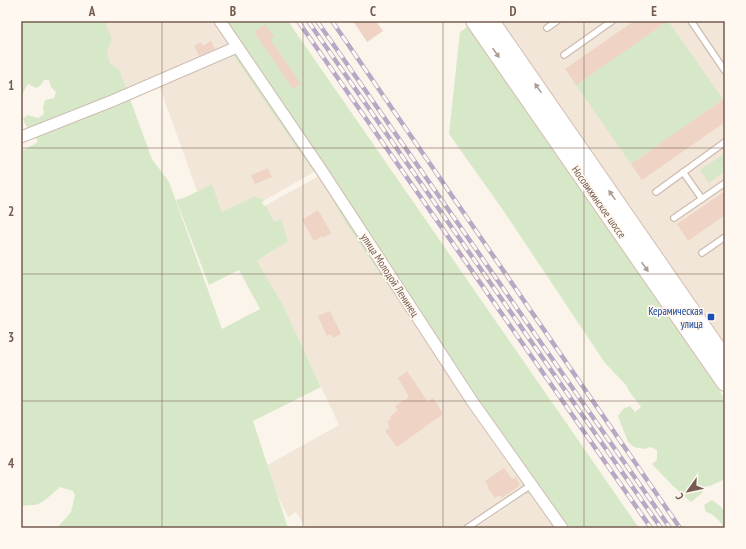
<svg xmlns="http://www.w3.org/2000/svg" width="746" height="549" font-family="'PT Sans Narrow',sans-serif">
  <style>
    .residential { fill: #f2e6d9 }
    .green { fill: #d7e8c9 }
    .building { fill: #efd3c4 }
    .lines { fill: none; stroke-linecap: round; stroke-linejoin: round }
    .lane-casing { stroke: #cdbcb0; stroke-width: 8 }
    .street-casing { stroke: #cdbcb0; stroke-width: 13 }
    .secondary-casing { stroke: #d2beb1; stroke-width: 18 }
    .lane { stroke: #fff; stroke-width: 5.5 }
    .street { stroke: #fff; stroke-width: 11 }
    .secondary { stroke: #fff; stroke-width: 16 }
    .rail-casing { stroke: #b7a8c5; stroke-width: 4.5 }
    .rail { stroke: #fef8f0; stroke-width: 3; stroke-dasharray: 9; stroke-linecap: butt }
    .oneway { fill: #ac9d95 }
    .grid { fill: none; stroke: #755b4f; stroke-width: 1; stroke-opacity: 0.55 }
    .transit-dot { fill: #1a4fb4; stroke: #fef8f0; stroke-width: 1.5 }
    .labels { text-anchor: middle; dominant-baseline: central; stroke-width: 3.5; stroke-linejoin: round; paint-order: stroke }
    .street-label { font-size: 11px; fill: #755b4f; stroke: #fef8f0 }
    .transit-label { font-size: 11px; fill: #164399; stroke: #fef8f0; text-anchor: end }
    .neatline { fill: none; stroke: #755b4f; stroke-width: 1.5 }
    .grid-label { font-size: 13px; text-anchor: middle; font-weight: bold; fill: #755b4f }
  </style>
  <rect width="100%" height="100%" fill="#fbf4ea"/>
  <g class="residential">
    <path d="M104,21h109l14,20v6l-105,45 -14,-30z"/>
    <path d="M500,21h225v323z"/>
    <path d="M232,54l63,92 19,26 -49,28 -10,-4 -33,16 -10,-27 -15,6 -38,-106z"/>
    <path d="M319,176l27,48 122,177 54,83 -1,3 -59,41h-156l-10,-16 -8,5 -21,-42 -3,-8 75,-42 -57,-122 -25,-42 15,-9 9,-32 -7,2 -8,-17z"/>
    <path d="M525,494h6l24,34h-79z"/>
  </g>
  <g class="green">
    <path d="M21,21h85v3l6,16 -5,12 3,12 9,5 33,90 17,23 53,147 38,-20 -21,-39 -30,15 -33,-85 10,-3 26,-13 10,28 33,-16 10,4 -3,2 2,4 2,-1 8,17 7,-3 7,22 -31,20 25,42 39,84 -68,34 35,107h-233l3,-1 13,-15 4,-17 -2,-4 -13,-4c-6,5 -18,17 -25,18 -5,0 -9,0 -14,1v-357l3,1 14,-8 -2,-4 -5,-1 -8,-18 4,-4 11,3 6,-4 -1,-6 2,-8 9,-2 2,-6 -5,-5 -2,-7h-5l-4,6 -4,2 -8,-4 -7,12z"/>
    <path d="M213,21h75l351,507h-84l-24,-34h-6l-4,-7 1,-3 -54,-83 -105,-152 -17,-25 -27,-48 -5,-4 -19,-26 -63,-92 -5,-7v-6z"/>
    <path d="M668,21l55,78 -92,65 -55,-79z"/>
    <path d="M470,25l255,374v80l-15,7 -7,1 -1,6 -11,9 -18,-16 -21,-22 5,-4v-10l-7,-3 -6,2 -10,-2 -6,-5 -10,-26 5,-7 7,-3 5,6 6,-5 -12,-16 -3,-6 -21,-22 -100,-150 -56,-79 11,-102z"/>
    <path d="M725,153v18l-16,12 -9,-13z"/>
    <path d="M712,500c15,11 13,10 13,28h-1c-4,-7 -10,-14 -18,-16l-2,-7z"/>
  </g>
  <g class="building">
    <path d="M353,21h23l7,10 -16,11z"/>
    <path d="M634,21h34l-92,64 -11,-16z"/>
    <path d="M265,24l9,13 -4,2 31,45 -8,5 -39,-57z"/>
    <path d="M211,41l4,8 -16,7 -5,-10 7,-4 2,4z"/>
    <path d="M725,98v24l-83,58 -11,-16z"/>
    <path d="M268,168l4,9 -17,7 -4,-9z"/>
    <path d="M725,191v24l-37,26 -11,-17z"/>
    <path d="M318,210l13,23 -8,5 -1,-2 -8,5 -12,-21z"/>
    <path d="M330,311l11,23 -8,4 -2,-4 -4,2 -9,-20z"/>
    <path d="M407,371l21,31 5,-4 10,16 -46,33 -12,-16 5,-4 -3,-5 4,-3 -1,-2 8,-7 -3,-4 14,-9 -11,-19z"/>
    <path d="M504,468l8,11 4,-2 4,8 -18,13 -2,-3 -5,3 -7,-10h1l-4,-7z"/>
  </g>
  <g class="lines">
    <defs>
      <g id="lane">
        <path d="M691,21l34,50"/>
        <path d="M547,28l10,-7"/>
        <path d="M564,55l48,-34"/>
        <path d="M683,172l19,27"/>
        <path d="M656,192l69,-50"/>
        <path d="M674,218l51,-35"/>
        <path d="M702,253l23,-16"/>
        <path d="M467,528l64,-43"/>
      </g>
      <g id="street">
        <path d="M220,21l102,150 150,230 90,127"/>
        <path d="M21,137l91,-36 125,-54"/>
      </g>
      <g id="secondary">
        <path d="M474,21l251,362"/>
        <path d="M491,21l234,338"/>
      </g>
    </defs>
    <use href="#lane" class="lane-casing"/>
    <use href="#street" class="street-casing"/>
    <use href="#secondary" class="secondary-casing"/>
    <use href="#lane" class="lane"/>
    <use href="#street" class="street"/>
    <use href="#secondary" class="secondary"/>
    <defs>
      <g id="rail">
        <path d="M298,21l353,507"/>
        <path d="M308,21l353,507"/>
        <path d="M317,21l353,507"/>
        <path d="M332,21l348,507"/>
      </g>
    </defs>
    <use href="#rail" class="rail-casing"/>
    <use href="#rail" class="rail"/>
  </g>
  <defs><path id="oneway-solid" d="M-6-.8H1V-3.2L6.5 0L1 3.2V.8H-6Z"/></defs>
  <g class="oneway">
    <use href="#oneway-solid" transform="translate(496 53) rotate(55)"/>
    <use href="#oneway-solid" transform="translate(538 88) rotate(-125)"/>
    <use href="#oneway-solid" transform="translate(612 195) rotate(-125)"/>
    <use href="#oneway-solid" transform="translate(645 267) rotate(55)"/>
  </g>
  <path class="grid" d="M162,21v507M303,21v507M443,21v507M584,21v507M21,148h704M21,274h704M21,401h704"/>
  <rect class="transit-dot" x="707" y="313" width="8" height="8" rx="2"/>
  <g class="labels">
    <g class="street-label">
      <text transform="translate(599 202) rotate(55)">Носовихинское шоссе</text>
      <text transform="translate(390 275) rotate(57)">улица Молодой Ленинец</text>
    </g>
    <g class="transit-label">
      <text x="703" y="311">Керамическая<tspan x="703" dy="13">улица</tspan></text>
    </g>
  </g>
  <rect width="746" height="549" fill="none" stroke="#fef8f0" stroke-width="44"/>
  <g transform="translate(688 491) rotate(237)" stroke="#fef8f0" stroke-width="3" paint-order="stroke">
  <path d="M0-3L7 15L0 10L-7 15Z" fill="#755b4f"/>
  <text y="-6" font-size="11" font-weight="bold" text-anchor="middle" fill="#755b4f">С</text>
  </g>
  <rect x="22" y="22" width="702" height="505" class="neatline"/>
  <g class="grid-label">
    <text x="92" y="16">A</text>
    <text x="233" y="16">B</text>
    <text x="373" y="16">C</text>
    <text x="513" y="16">D</text>
    <text x="654" y="16">E</text>
    <text x="11" y="90">1</text>
    <text x="11" y="216">2</text>
    <text x="11" y="342">3</text>
    <text x="11" y="468">4</text>
  </g>
</svg>
